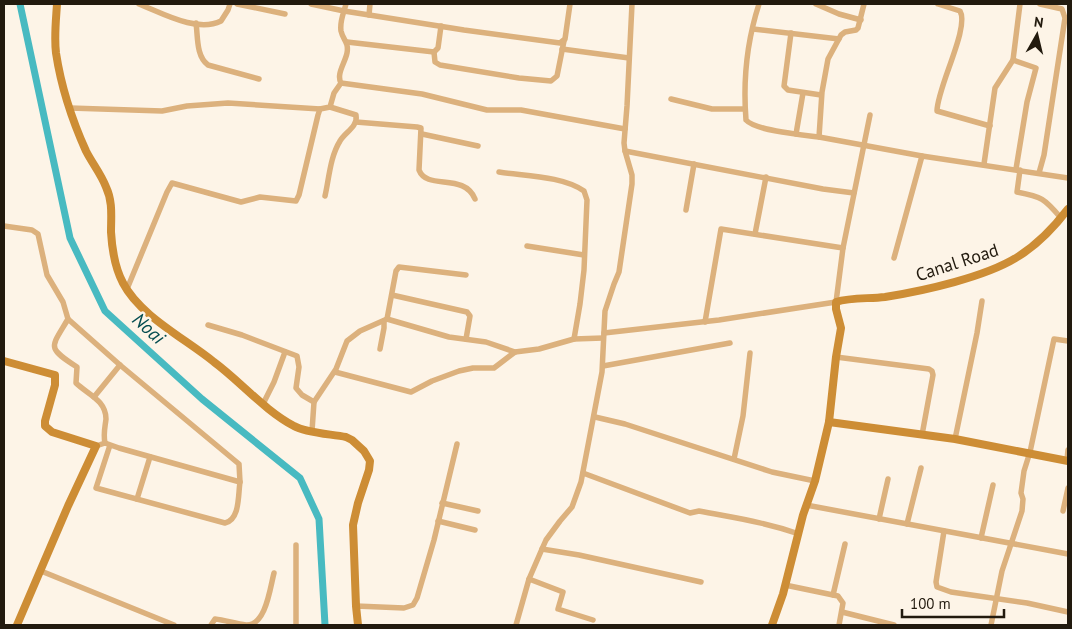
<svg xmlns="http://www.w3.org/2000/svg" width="1072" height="629" font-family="'PT Sans',sans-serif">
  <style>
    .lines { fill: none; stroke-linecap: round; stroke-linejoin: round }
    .canal { stroke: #48bac1; stroke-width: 7 }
    .street { stroke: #dcb17d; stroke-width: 5.5 }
    .secondary { stroke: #cd8d35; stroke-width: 8 }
    .labels { text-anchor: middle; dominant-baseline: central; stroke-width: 4.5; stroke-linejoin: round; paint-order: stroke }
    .street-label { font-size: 18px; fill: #221a0e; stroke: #fdf4e7 }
    .water-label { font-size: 19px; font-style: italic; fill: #044c50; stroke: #fdf4e7 }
  </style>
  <rect width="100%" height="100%" fill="#fdf4e7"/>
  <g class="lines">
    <path class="canal" d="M20,4l50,234 35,73 97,88 98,79 19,41 6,106"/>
    <g class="street">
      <path d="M139,4c23,9 58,29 82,17l7,-11 2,-6"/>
      <path d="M237,4l48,10"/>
      <path d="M311,4l33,7c-2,6 -4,13 -3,20 2,9 8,11 6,22 -2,10 -11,21 -6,30l81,11 65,16h34l104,19"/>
      <path d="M346,4l-2,7 120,19 96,13 5,-4 5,-35"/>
      <path d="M759,4c-12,37 -16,78 -13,116 10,11 57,15 73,17"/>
      <path d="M816,4l23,10 22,6"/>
      <path d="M864,4l-6,24 -2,2 -11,2 -4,3 -13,24 -6,33 -3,45 103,19 146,22"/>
      <path d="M938,4l22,7c10,16 -23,77 -23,100l53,15"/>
      <path d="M369,15l1,-11"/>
      <path d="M196,23c2,14 0,33 12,42l51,14"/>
      <path d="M753,29l86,10"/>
      <path d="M791,33l-7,53 4,4 33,5"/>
      <path d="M347,42l87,10 4,-4 3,-22"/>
      <path d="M562,49l67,9"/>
      <path d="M434,52l1,10 5,3 79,13 32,3 6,-5 7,-35"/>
      <path d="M1013,60l23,8 -9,34 -11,67"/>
      <path d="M671,99l41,10h33"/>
      <path d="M70,108l92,3 25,-5 41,-3 92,6"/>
      <path d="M356,122l61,5 4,1 -2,42c8,21 45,2 56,29"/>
      <path d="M422,134l56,12"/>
      <path d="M796,134l7,-41"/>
      <path d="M625,151l198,38 31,4"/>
      <path d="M984,164l11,-76 18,-28 7,-56"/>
      <path d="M1020,170l-3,22c25,5 27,6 44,26"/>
      <path d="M499,172c26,4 64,4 85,19l3,9 -3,70 -4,34 -6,35"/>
      <path d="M1039,173l5,-18 21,-137 -3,-9 -22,-5"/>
      <path d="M325,196c4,-17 5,-39 15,-55 5,-9 18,-14 16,-26l-26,-8"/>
      <path d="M686,210l8,-46"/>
      <path d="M4,226l28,4 6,4 9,41 16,27 5,17"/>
      <path d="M755,234l11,-57"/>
      <path d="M527,246l57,9"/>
      <path d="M894,258l28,-102"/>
      <path d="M466,275l-67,-8 -3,4 -9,48 62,18 37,5 29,10"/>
      <path d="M127,289l40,-97 5,-9 69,19 19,-5 36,4 3,-6 19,-80 2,-6 10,-2 4,-14 7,-10"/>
      <path d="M392,295l75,17 3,4 -4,23"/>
      <path d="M705,322l16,-93 122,19"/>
      <path d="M208,325l34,10 55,21 2,11 -3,21 6,7 12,7 -2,29"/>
      <path d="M604,333l115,-13 117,-18 7,-54 27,-133"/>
      <path d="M380,349l4,-21v-7"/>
      <path d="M836,357l93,12 3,2 1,4 -11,60"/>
      <path d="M603,366l127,-23"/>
      <path d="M335,372l76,20 21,-11 27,-10 14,-3h21l21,-16 24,-3 35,-10 29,-1"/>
      <path d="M94,397l26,-32"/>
      <path d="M314,402l22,-33 11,-28 13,-10 27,-12"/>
      <path d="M263,404l11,-22 11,-30"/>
      <path d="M595,417l30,7 147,48 43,9"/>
      <path d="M955,439l22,-106 5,-32"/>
      <path d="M105,443c-2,-9 0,-15 1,-24 0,-19 -19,-25 -30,-36l1,-16c-31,-20 -26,-19 -9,-48l52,46 119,99 1,18"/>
      <path d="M96,446l9,-3 14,5 121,34c-2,13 0,38 -15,41l-129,-35 14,-43"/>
      <path d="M734,459l9,-43 7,-63"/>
      <path d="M1067,460l1,-10"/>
      <path d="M583,473l107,40 9,-2c36,7 66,11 100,23"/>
      <path d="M137,499l13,-42"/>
      <path d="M442,503l36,8"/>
      <path d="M806,505l262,49"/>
      <path d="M1063,511l5,-23"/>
      <path d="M879,519l9,-40"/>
      <path d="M438,521l37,9"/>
      <path d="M907,524l14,-56"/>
      <path d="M944,531l-8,51 1,5 14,5 76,11 41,9"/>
      <path d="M981,538l12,-53"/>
      <path d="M296,545v80"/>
      <path d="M542,549l37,6 122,27"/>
      <path d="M41,571l133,54"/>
      <path d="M529,579l34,13 -5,17 35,11"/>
      <path d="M785,585l53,11 5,7 -4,22"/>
      <path d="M833,595l12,-51"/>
      <path d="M356,606l48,2 9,-3 4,-7 17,-58 23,-96"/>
      <path d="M842,612l52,13"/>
      <path d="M211,625l4,-6c10,1 21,5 31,6 20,1 24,-37 28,-52"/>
      <path d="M516,625l13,-46 13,-30 4,-9 14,-19 12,-14 9,-25 21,-110 3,-61 9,-27 5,-12 13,-88v-9l-7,-24 -1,-8 3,-37 5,-102"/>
      <path d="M991,625l11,-54 20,-60 1,-12 -2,-6 3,-22 6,-19 24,-113 14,2"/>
    </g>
    <g class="secondary">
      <path d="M57,4c-1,16 -3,33 -1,49 5,33 16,67 30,98 6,12 15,23 20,36 7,15 5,29 5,45 1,17 4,36 12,51 17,33 63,56 91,79 27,20 50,48 80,64 12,7 37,8 52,11l6,3 12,11 6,10 -1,9 -11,33 -5,22 3,81 2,19"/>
      <path d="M4,361l51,14v10l-10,36v5l7,6 44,14 -28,60 -51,119"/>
      <path d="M829,422l126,17 113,22"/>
      <path d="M772,625l11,-31 20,-79 12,-34 14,-59 7,-65 5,-29 -5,-19v-7c15,-5 33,-3 49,-5 38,-6 102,-20 134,-41 19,-12 36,-30 49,-47"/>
    </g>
  </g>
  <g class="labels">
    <g class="street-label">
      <text transform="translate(957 262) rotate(-18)">Canal Road</text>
    </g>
    <g class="water-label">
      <text transform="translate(149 328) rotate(42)">Noai</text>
    </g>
  </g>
  <rect width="1072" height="629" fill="none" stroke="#221a0e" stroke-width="10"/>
  <g transform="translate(1037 35) rotate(8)" stroke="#fdf4e7" stroke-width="4" paint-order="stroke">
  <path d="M0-4L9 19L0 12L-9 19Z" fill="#221a0e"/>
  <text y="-8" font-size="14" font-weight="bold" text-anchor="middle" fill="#221a0e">N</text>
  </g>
  <path d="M902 609v8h102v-8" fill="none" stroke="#221a0e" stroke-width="2.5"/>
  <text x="910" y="609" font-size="15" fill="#221a0e" stroke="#fdf4e7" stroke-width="4" paint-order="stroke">100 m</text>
</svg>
